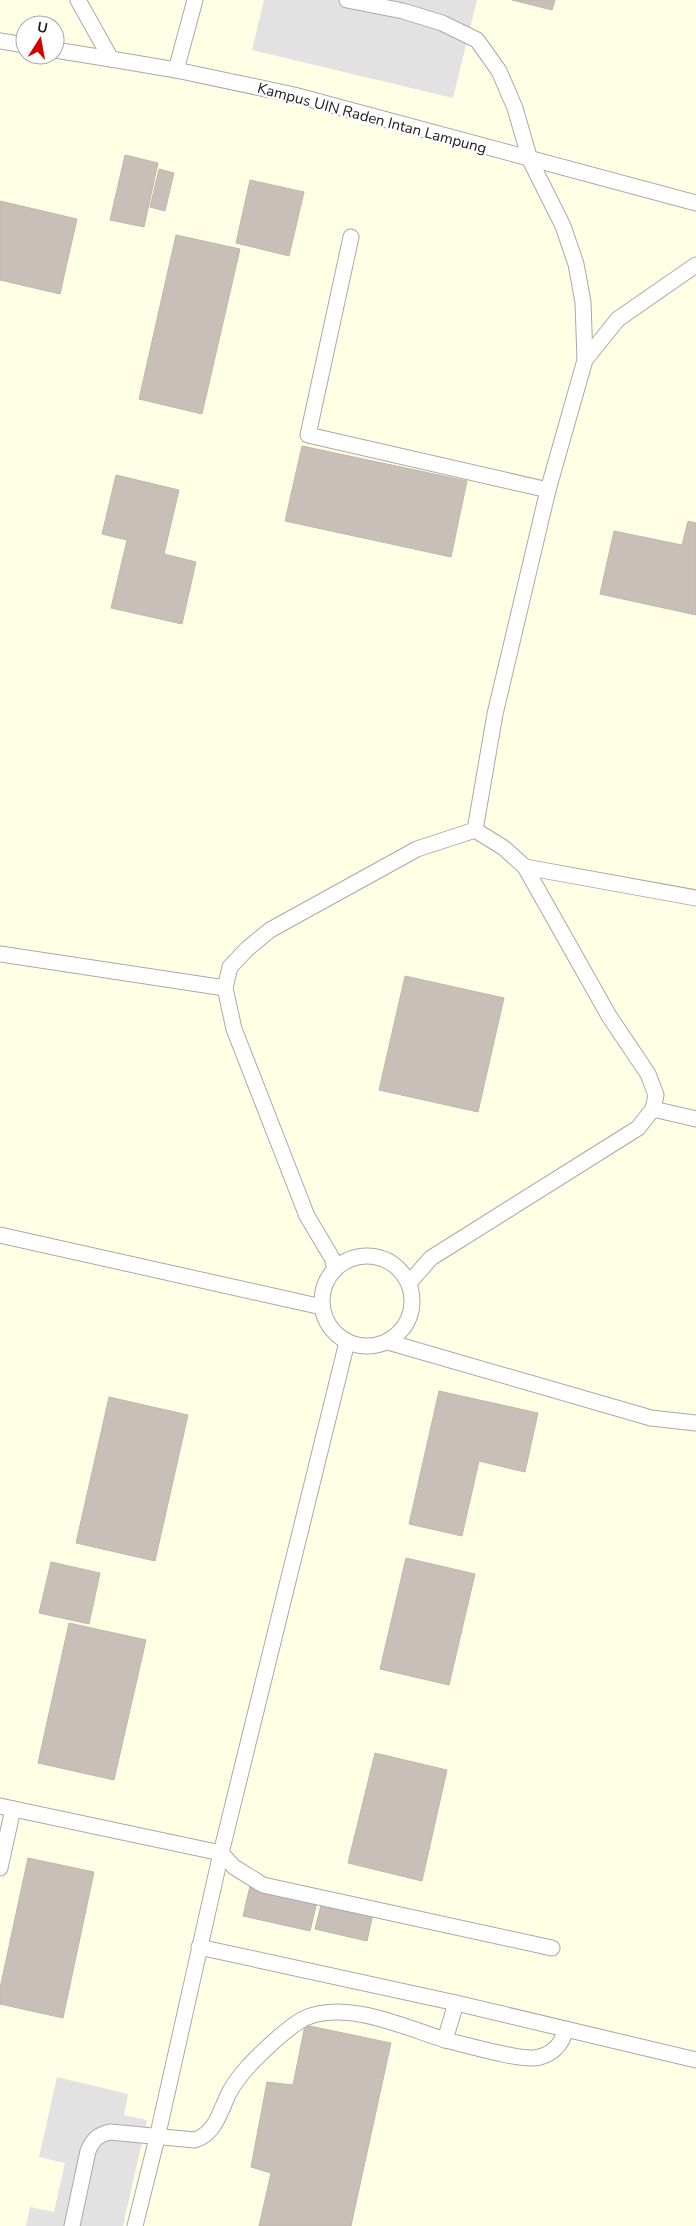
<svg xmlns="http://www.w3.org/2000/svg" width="696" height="2226" font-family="'Nunito Sans',sans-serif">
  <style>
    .education { fill: #ffffe5; fill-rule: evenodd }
    .parking { fill: #e2e2e2 }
    .building { fill: #c7bfb8; stroke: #c4b6ab }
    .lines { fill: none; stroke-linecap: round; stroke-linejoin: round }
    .service-casing { stroke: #a9a9a9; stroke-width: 17 }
    .service { stroke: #fff; stroke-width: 15 }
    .labels { text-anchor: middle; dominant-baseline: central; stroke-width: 4.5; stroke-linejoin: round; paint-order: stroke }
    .street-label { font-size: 15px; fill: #222; stroke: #fff }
  </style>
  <rect width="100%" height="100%" fill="#f2efe9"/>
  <path class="education" d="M0,0h696v2226h-696zM25,25h30v30h-30z"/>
  <g class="parking">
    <path d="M264,0h213l-24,98 -201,-48z"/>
    <path d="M57,2077l71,17 -4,21 23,5 -24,106h-97l4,-19 24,5 11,-49 -26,-6z"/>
  </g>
  <g class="building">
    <path d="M512,0h43l-3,10z"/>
    <path d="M125,155l33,8 -14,64 -34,-7z"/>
    <path d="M159,169l15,4 -9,38 -15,-4z"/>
    <path d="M250,180l54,12 -15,64 -53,-13z"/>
    <path d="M0,201l77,18 -17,75 -60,-14z"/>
    <path d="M176,235l64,14 -38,165 -63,-15z"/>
    <path d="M302,446l165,35 -16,76 -166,-36z"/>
    <path d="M116,475l63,15 -15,64 32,8 -14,62 -71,-16 16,-68 -25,-6z"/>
    <path d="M688,521l8,2v92l-96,-21 14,-63 68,14z"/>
    <path d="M405,976l99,22 -26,114 -99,-22z"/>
    <path d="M439,1391l99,22 -13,59 -46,-11 -17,75 -53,-12z"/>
    <path d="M109,1397l79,18 -33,146 -79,-18z"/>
    <path d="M406,1558l69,16 -26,111 -69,-16z"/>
    <path d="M51,1562l49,11 -11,51 -50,-11z"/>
    <path d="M69,1623l77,17 -32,140 -76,-17z"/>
    <path d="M375,1753l72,17 -25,111 -74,-18z"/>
    <path d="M28,1858l66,14 -31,146 -63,-14v-16z"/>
    <path d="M250,1886l67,16 -7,29 -67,-15z"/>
    <path d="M322,1901l51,13 -6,27 -52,-12z"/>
    <path d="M305,2025l86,18 -40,183h-92l12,-53 -20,-6 16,-85 26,3z"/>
  </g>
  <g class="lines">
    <defs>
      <g id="service">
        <path d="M78,0l33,59 65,11 118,25 402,108"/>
        <path d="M347,0l56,11 39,12 35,17 22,31 16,37 15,52 33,66 13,38 7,38 2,58 -37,130 -53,224 -20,116"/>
        <path d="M0,41l25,4"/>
        <path d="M55,50l56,9"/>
        <path d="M176,70l19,-70"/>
        <path d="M351,237l-43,198 240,55"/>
        <path d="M585,360l33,-41 78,-54"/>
        <path d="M525,867l171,31"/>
        <path d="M0,954l225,34"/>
        <path d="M653,1109l43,10"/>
        <path d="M0,1235l322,72"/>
        <circle cx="367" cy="1301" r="45"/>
        <path d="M335,1269l-3,-11 -25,-42 -73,-187 -9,-41 5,-21 17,-18 23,-19 147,-81 58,-19 29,18 21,19 84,149 39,58 8,21 -3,14 -15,19 -207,130 -22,25"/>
        <path d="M388,1342l263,76 45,5"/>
        <path d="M0,1806l221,47 13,14 29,18 289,63"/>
        <path d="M0,1868l13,-59"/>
        <path d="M199,1947l257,56 240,57"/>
        <path d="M456,2003l-11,37c22,5 69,19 88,18 17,-1 30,-13 32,-29"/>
        <path d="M72,2226l16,-75c5,-12 10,-16 22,-19l85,8c21,-7 25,-29 34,-47 10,-19 27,-35 42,-49 10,-9 22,-20 34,-26 43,-18 99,9 140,22"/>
        <path d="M135,2226l22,-88 64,-285 126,-511"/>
      </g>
    </defs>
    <use href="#service" class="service-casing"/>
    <use href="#service" class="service"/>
  </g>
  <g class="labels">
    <g class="street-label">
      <text transform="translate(372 118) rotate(15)">Kampus UIN Raden Intan Lampung</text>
    </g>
  </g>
  <g transform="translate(40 40) rotate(11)"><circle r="24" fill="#ffffff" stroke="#a7a7a7"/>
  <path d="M0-4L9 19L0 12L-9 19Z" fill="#d40000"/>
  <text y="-8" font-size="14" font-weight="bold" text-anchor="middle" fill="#222222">U</text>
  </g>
</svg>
